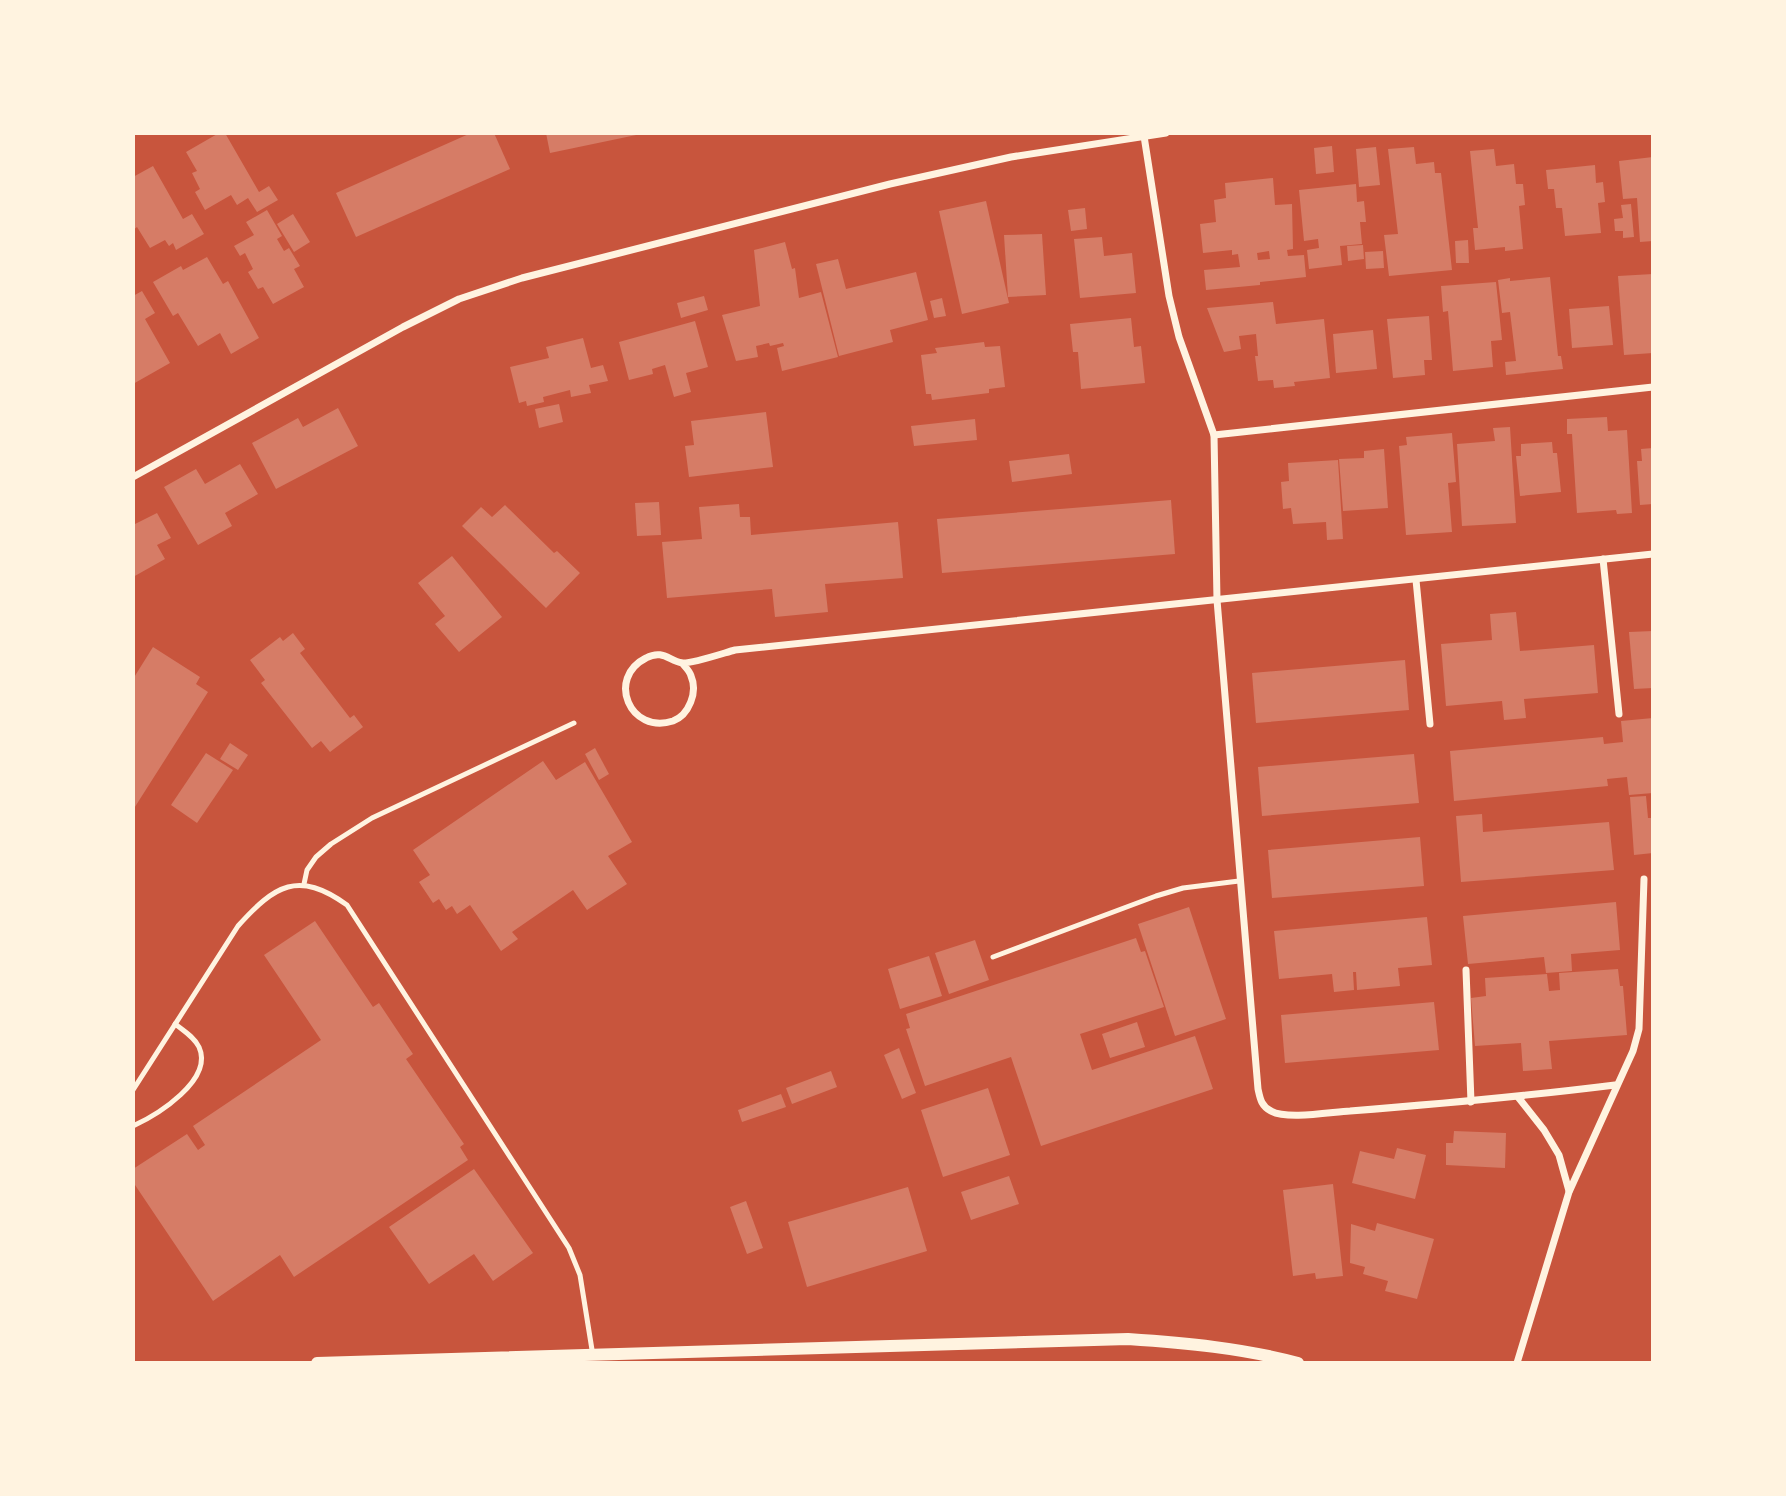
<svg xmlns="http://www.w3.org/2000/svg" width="1786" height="1496" font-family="Figtree,sans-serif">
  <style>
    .building { fill: #d67c66; fill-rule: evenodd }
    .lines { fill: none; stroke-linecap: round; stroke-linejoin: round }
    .service { stroke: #fff3e0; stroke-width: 5 }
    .minor { stroke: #fff3e0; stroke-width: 7 }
    .tertiary { stroke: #fff3e0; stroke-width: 12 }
  </style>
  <rect width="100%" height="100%" fill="#c8553d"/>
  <g class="building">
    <path d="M219,133h6l34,59 10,-6 9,14 -21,12 -9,-14 -11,7 -6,-10 -26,15 -10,-18 5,-3 -8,-16 5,-2 -11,-19z"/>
    <path d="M471,133h23l16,36 -154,68 -20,-44z"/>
    <path d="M546,133h95v1l-91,19z"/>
    <path d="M1332,146l2,26 -18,2 -2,-26z"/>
    <path d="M1376,147l4,38 -21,2 -3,-38z"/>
    <path d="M1414,147l2,17 18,-2 1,11h6l11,97 -63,6 -5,-41 14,-1 -10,-85z"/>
    <path d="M1494,149l2,17 18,-2 2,20h7l2,21 -6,1 4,43 -18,2v-4l-30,3 -2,-22h5l-8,-77z"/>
    <path d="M1653,157v84l-13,1 -3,-44 -14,1 -4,-38z"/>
    <path d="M1595,165l1,18 7,-1 2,20 -7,1 3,30 -36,3 -3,-28h-6l-2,-19h-6l-2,-19z"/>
    <path d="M153,166l30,53 9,-5 12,20 -28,16 -3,-7 -4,3 -4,-6 -15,8 -13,-21 -4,3v-53z"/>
    <path d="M1273,178l2,27 17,-1 1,45 -6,1 1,6 16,-1 2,22 -46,5v3l-54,5 -2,-20 36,-3 -2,-13 -6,1v-5l-29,3 -3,-29 16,-2 -2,-22 12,-2 -1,-15zM1269,251l1,8 -12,1 -1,-7z"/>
    <path d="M1356,184l1,18 7,-1 2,21h-6l2,22 -22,2 2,19 -33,4 -2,-19 12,-2 -1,-9 -14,2 -5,-51z"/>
    <path d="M986,201l23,102 -47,11 -23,-103z"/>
    <path d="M1631,204l3,33 -11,1v-7h-8l-1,-12 9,-1 -2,-13z"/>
    <path d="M1085,208l2,21 -16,2 -3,-21z"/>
    <path d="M267,210l15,26 -5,3 7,12 5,-3 11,18 -6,3 10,18 -31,17 -10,-17 -5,2 -10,-17 5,-3 -8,-16 -5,3 -6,-10 20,-11 -8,-13z"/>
    <path d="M293,214l17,28 -16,10 -17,-28z"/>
    <path d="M1042,234l4,61 -38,2 -4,-62z"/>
    <path d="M1102,237l2,19 28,-3 4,40 -56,5 -6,-59z"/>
    <path d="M1468,240l1,23h-13l-1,-22z"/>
    <path d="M785,242l7,27 3,-1 4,30 22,-6 17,65 -56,14 -5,-23 7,-2 -1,-3 -13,3 -1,-3 -13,3 2,11 -22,4 -14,-46 38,-9 -6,-56z"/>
    <path d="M1363,245l1,14 -16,2 -1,-15z"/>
    <path d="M1383,251l1,17 -18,1 -1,-17z"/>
    <path d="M207,257l16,27 5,-3 31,57 -28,16 -11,-21 -22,13 -20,-33 -5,3 -20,-34 28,-16 2,4z"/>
    <path d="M838,259l8,30 70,-17 12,48 -38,10 3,12 -54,14 -23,-92z"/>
    <path d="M1653,274v79l-29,2 -6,-79z"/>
    <path d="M1550,277l8,79h3l2,13 -57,6 -1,-13 11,-1 -6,-49 -8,1 -4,-33 12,-2v3z"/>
    <path d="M1496,282l6,58 -11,1 2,26 -40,4 -5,-60 -5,1 -2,-26z"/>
    <path d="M142,291l13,22 -10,6 25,44 -37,21v-88z"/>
    <path d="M704,296l4,14 -27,8 -4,-15z"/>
    <path d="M942,298l4,18 -12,2 -4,-17z"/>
    <path d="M1273,302l3,22 48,-5 6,59 -36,4 1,4 -21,2 -1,-8 -15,1 -3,-25h3l-2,-22 -17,2 2,13 -17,3 -17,-44z"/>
    <path d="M1609,306l4,39 -41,3 -3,-39z"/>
    <path d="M1429,316l3,44h-8l1,15 -32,3 -6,-59z"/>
    <path d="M1131,318l3,29 7,-1 4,37 -64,6 -3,-37h-5l-3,-28z"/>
    <path d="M695,321l13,46 -22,6 5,19 -17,5 -9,-32 -13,4 1,5 -24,6 -10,-38z"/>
    <path d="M1373,330l4,39 -41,4 -3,-39z"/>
    <path d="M583,338l8,30 12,-3 5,16 -19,4 2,8 -20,4 -1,-7 -27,7 1,5 -17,4 -1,-5 -7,2 -9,-36 39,-9 -3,-11z"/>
    <path d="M984,342l1,5 15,-1 5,41 -16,2v4l-57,7 -1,-6h-5l-5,-39 16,-2 -2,-5z"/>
    <path d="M559,404l4,18 -24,6 -4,-19z"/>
    <path d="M338,408l20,38 -82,43 -24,-46 46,-25 5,9z"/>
    <path d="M766,412l7,55 -84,10 -4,-31 9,-1 -3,-24z"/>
    <path d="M1607,417l1,14 19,-1 5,83 -15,1 -1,-4 -39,3 -5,-79h-5v-15z"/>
    <path d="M975,419l2,21 -63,6 -3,-20z"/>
    <path d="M1510,427l6,96 -54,3 -5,-82 38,-3 -2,-13z"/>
    <path d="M1452,433l4,49 -8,1 4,49 -46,3 -7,-89 8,-1 -1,-8z"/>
    <path d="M1552,442l1,11h4l4,39 -41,4 -4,-40h5v-12z"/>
    <path d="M1653,448v56l-13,1 -3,-44h5l-1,-12z"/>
    <path d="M1384,449l4,59 -45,3 -4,-52 25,-1v-7z"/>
    <path d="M1069,454l3,20 -60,8 -3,-21z"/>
    <path d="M1338,460l5,79 -16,1 -1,-18 -33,2 -2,-16 -8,1 -2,-27 8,-1 -1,-18z"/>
    <path d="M240,464l18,30 -33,19 7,13 -34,19 -34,-58 32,-18 9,15z"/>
    <path d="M1171,500l4,54 -233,19 -5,-54z"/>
    <path d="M659,502l2,33 -24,1 -2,-33z"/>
    <path d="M739,504l1,13h10l1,18 147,-13 5,56 -78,6 3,28 -53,5 -3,-28 -105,9 -5,-56 40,-3 -3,-32z"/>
    <path d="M505,505l49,48 3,-2 23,22 -34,35 -84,-82 19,-19 11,10z"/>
    <path d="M157,513l14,25 -14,7 8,14 -32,18v-52z"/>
    <path d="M452,556l50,61 -43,35 -24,-28 10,-8 -27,-33z"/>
    <path d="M1516,612l4,39 74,-6 4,48 -74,6 2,19 -22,2 -2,-19 -56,5 -5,-62 51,-4 -2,-26z"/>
    <path d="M1653,631v57l-19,1 -5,-57z"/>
    <path d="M293,633l12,16 -5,4 50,65 4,-3 9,12 -33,25 -9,-11 -9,7 -51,-65 4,-3 -15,-20 30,-23 3,4z"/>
    <path d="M153,647l47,30 -4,7 12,8 -75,118v-131z"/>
    <path d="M1405,660l4,50 -153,13 -4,-50z"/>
    <path d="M1653,718v75l-24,2 -2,-18 -20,2 1,7 -154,15 -4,-50 153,-14 1,7 19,-2 -2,-21z"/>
    <path d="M230,743l18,12 -10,15 -18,-11z"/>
    <path d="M595,748l14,26 -10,6 -14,-26z"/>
    <path d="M206,753l27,17 -36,53 -26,-18z"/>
    <path d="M1414,754l5,49 -157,13 -4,-49z"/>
    <path d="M543,761l13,19 29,-18 47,80 -24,14 19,28 -40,26 -14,-20 -61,42 6,7 -17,12 -31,-46 -13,9 -5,-8 -6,4 -7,-11 -6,4 -14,-21 11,-7 -17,-25z"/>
    <path d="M1646,796l2,22h5v35l-19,2 -4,-58z"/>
    <path d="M1482,814l1,18 126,-10 5,48 -153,12 -5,-66z"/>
    <path d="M1420,837l4,49 -152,12 -4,-48z"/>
    <path d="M1616,902l4,48 -49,4 1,17 -26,2 -2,-16 -76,7 -5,-48z"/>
    <path d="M1189,907l37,112 -51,17 -37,-112z"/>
    <path d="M1427,917l5,48 -34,3 2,18 -43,4 -1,-18h-3l1,18 -20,2 -2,-18 -53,5 -5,-48z"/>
    <path d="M315,921l58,86 6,-4 34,51 -7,5 58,85 -4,3 8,13 -174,117 -14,-22 -67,46 -80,-119v-13l54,-35 11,16 7,-5 -12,-19 128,-86 -57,-85z"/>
    <path d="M1136,938l5,14 4,-1 19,56 -84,27 12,36 103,-34 18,53 -172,57 -30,-89 -86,29 -19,-57 4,-1 -4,-14z"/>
    <path d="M975,940l14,40 -40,14 -14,-41z"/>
    <path d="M929,956l13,40 -42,13 -12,-40z"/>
    <path d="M1618,969l2,17h3l4,49 -78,6 3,28 -29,2 -2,-28 -46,3 -4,-48 15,-2 -1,-18 62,-4 2,17 11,-1 -1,-17z"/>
    <path d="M1434,1002l5,48 -154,13 -4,-48z"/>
    <path d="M1137,1022l8,25 -35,11 -8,-24z"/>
    <path d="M899,1048l17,45 -14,6 -18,-44z"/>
    <path d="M831,1071l6,16 -45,17 -6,-16z"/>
    <path d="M988,1088l22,67 -67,22 -22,-67z"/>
    <path d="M781,1094l5,13 -44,15 -4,-12z"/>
    <path d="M1454,1131l52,2 -1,35 -59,-3v-22h7z"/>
    <path d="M1397,1148l29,7 -11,44 -63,-16 8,-32 34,8z"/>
    <path d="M474,1169l59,84 -40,28 -19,-27 -45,30 -40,-57z"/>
    <path d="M1009,1176l10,28 -48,16 -10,-28z"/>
    <path d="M1333,1184l10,92 -27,3 -1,-6 -22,3 -10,-86z"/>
    <path d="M908,1187l19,64 -120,36 -19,-65z"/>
    <path d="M746,1201l17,47 -16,6 -17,-47z"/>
    <path d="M1377,1223l57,16 -17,60 -32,-8 3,-10 -25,-7 2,-7 -15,-4 1,-39 24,7z"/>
  </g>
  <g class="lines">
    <g class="service">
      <path d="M304,884l3,-14 9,-13 15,-13 41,-26 202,-95"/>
      <path d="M993,957l163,-61 27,-8 56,-7"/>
      <path d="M133,1090l105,-164c37,-41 60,-56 109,-21l222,343 11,27 13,81"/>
      <path d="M133,1126c24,-11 81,-46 66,-79 -5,-10 -15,-16 -24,-23"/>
    </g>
    <g class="minor">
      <path d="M1144,136l25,160 10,41 35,98 3,165 41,489c2,9 3,17 13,22 16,9 60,1 79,0 89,-7 177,-15 265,-26"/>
      <path d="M1214,435l439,-48"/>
      <path d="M133,477l270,-150 56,-28 63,-21 368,-94 121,-27 155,-24"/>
      <path d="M1603,559l16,155"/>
      <path d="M1416,580l14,144"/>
      <path d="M682,663c3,4 8,8 9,13 7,16 -2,39 -18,45 -43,14 -67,-43 -27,-63 17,-9 23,3 36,5 9,1 42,-10 53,-13l918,-96"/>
      <path d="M1466,970l5,132"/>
      <path d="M1518,1097l26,33 15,25 10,36"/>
      <path d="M1517,1363l52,-171 64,-141 6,-22 5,-150"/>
    </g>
    <path class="tertiary" d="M317,1363l811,-24c58,4 114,9 170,24"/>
  </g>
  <rect width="1786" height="1496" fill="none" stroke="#fff3e0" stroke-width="270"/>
</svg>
